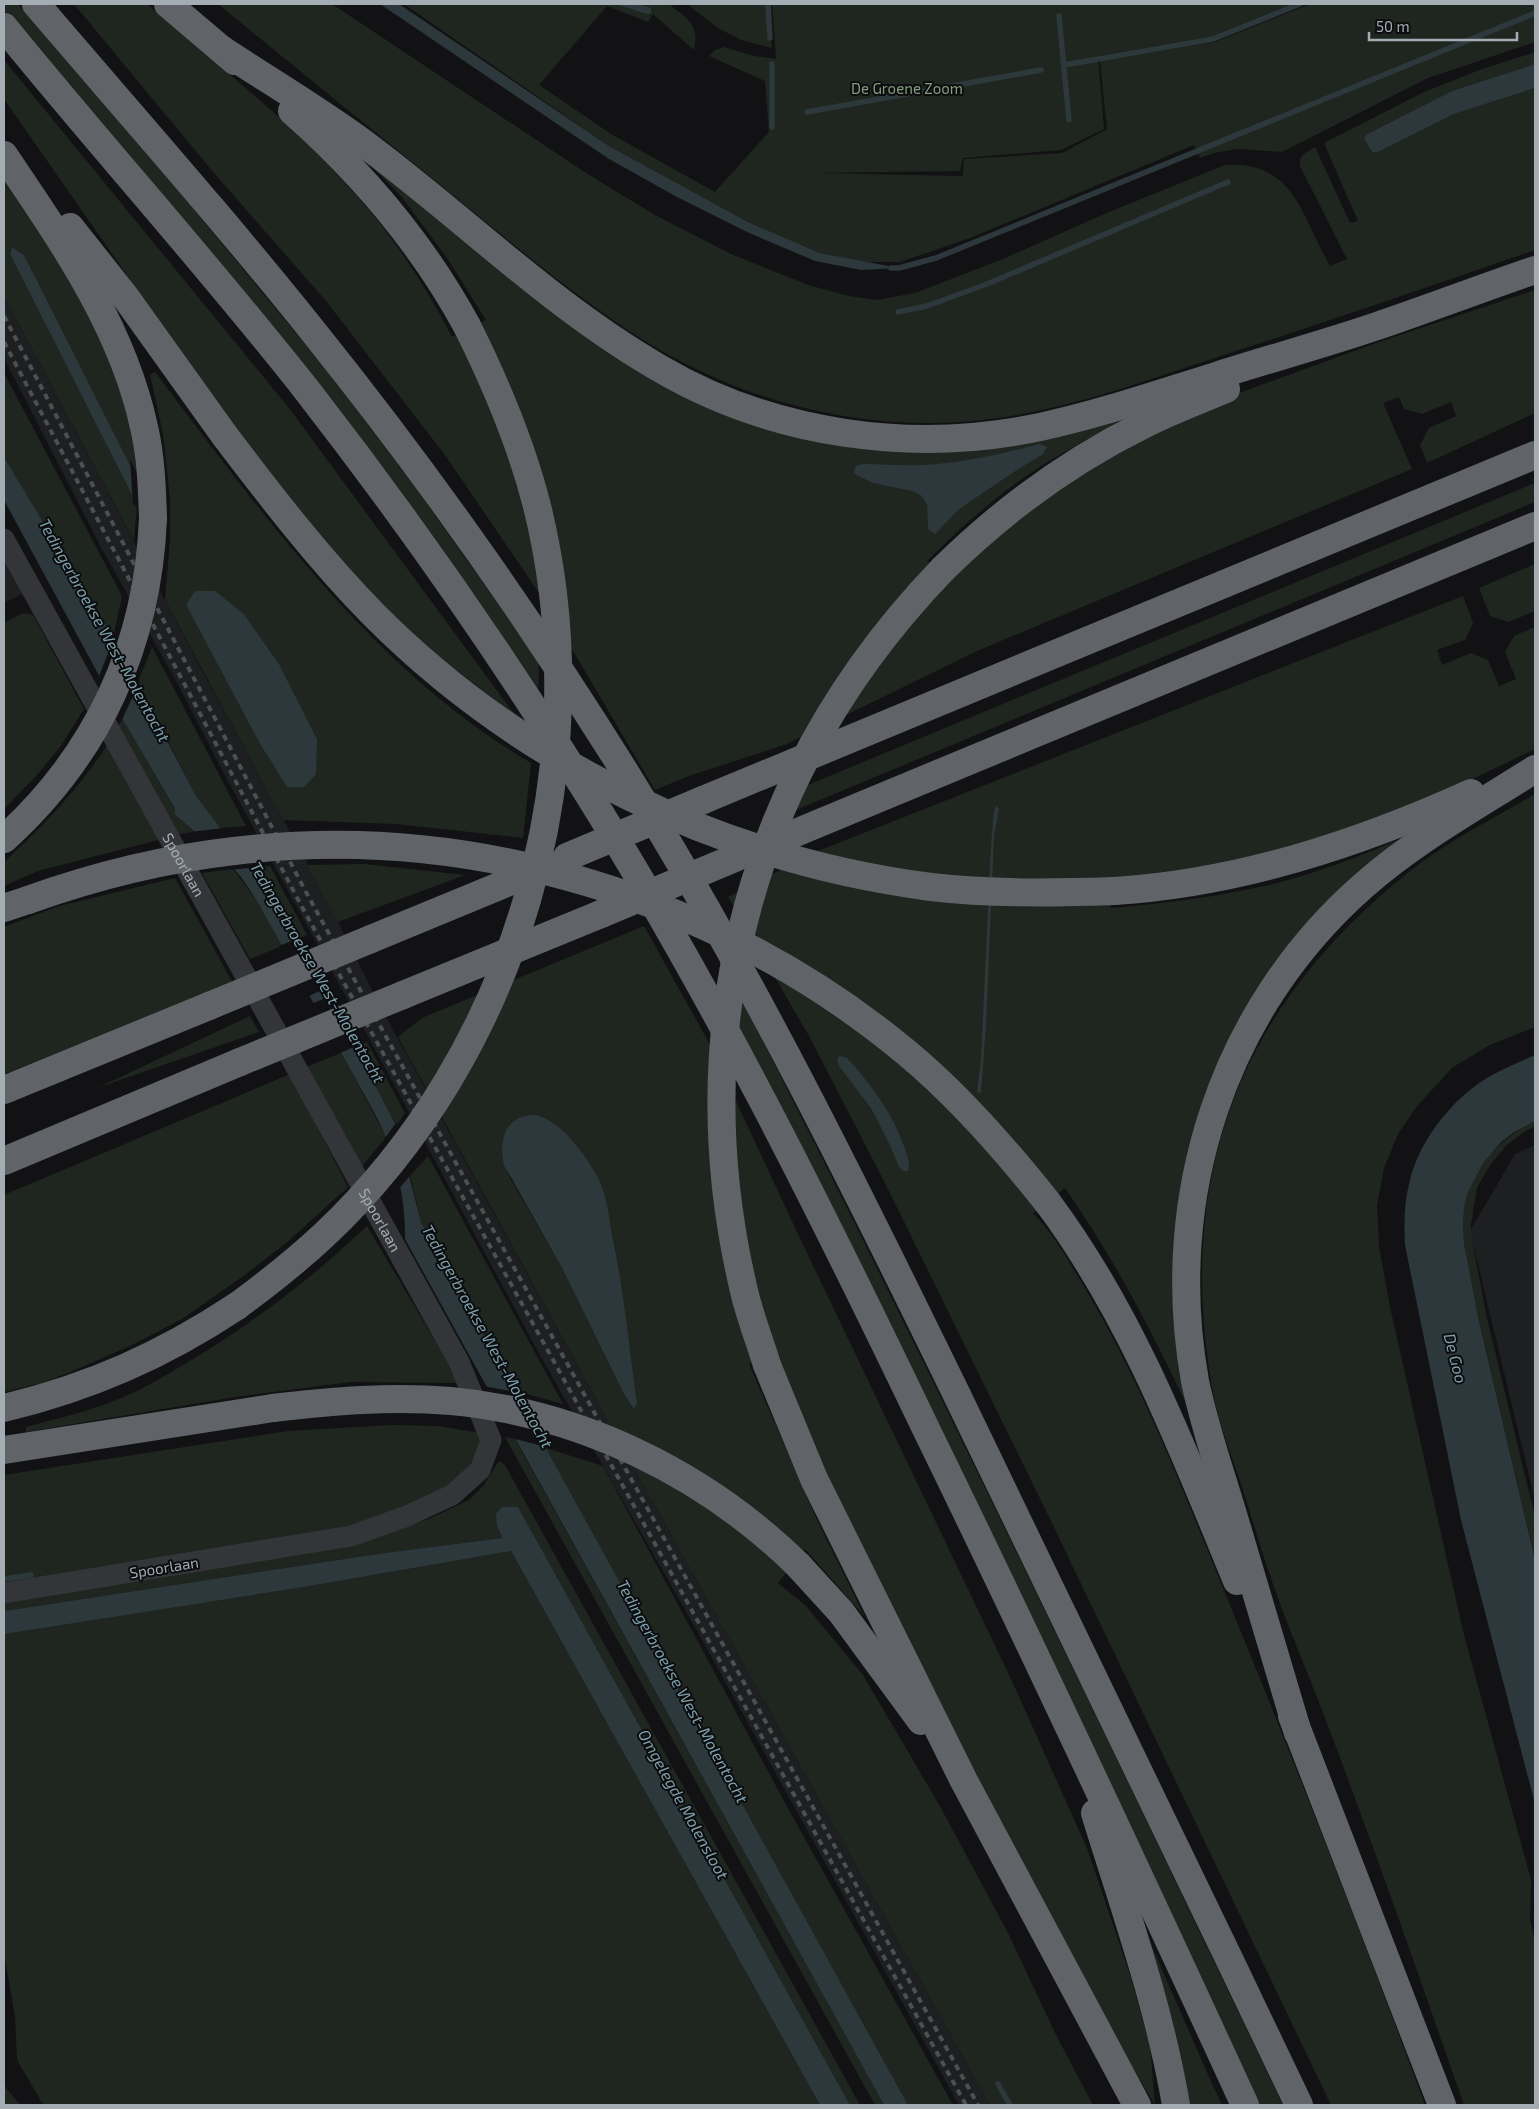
<svg xmlns="http://www.w3.org/2000/svg" width="1539" height="2109" font-family="'Exo 2',sans-serif">
  <style>
    .built { fill: #1e1f21 }
    .green { fill: #1f261f; fill-rule: evenodd }
    .water { fill: #2c383c }
    .pier { fill: #121214 }
    .lines { fill: none; stroke-linecap: round; stroke-linejoin: round }
    .stream { stroke: #2c383c; stroke-width: 5.5 }
    .minor { stroke: #333538; stroke-width: 21 }
    .motorway { stroke: #606469; stroke-width: 28 }
    .rail { stroke: #4c5053; stroke-width: 4; stroke-dasharray: 6 5; stroke-linecap: butt }
    .motorway-bridge { stroke: #606469; stroke-width: 28 }
    .labels { text-anchor: middle; dominant-baseline: central; stroke-width: 4; stroke-linejoin: round; paint-order: stroke }
    .park-label { font-size: 15px; fill: #819e7c; stroke: #0d0d0f }
    .street-label { font-size: 15px; fill: #a4acb4; stroke: #0d0d0f }
    .water-label { font-size: 16px; font-style: italic; fill: #7ca1ad; stroke: #0d0d0f }
  </style>
  <rect width="100%" height="100%" fill="#121214"/>
  <g class="built">
    <path d="M4,296l194,367 132,243 51,102 239,435 370,662h-31l-263,-476 -159,-279 -153,-284 -155,-283 -55,-106 -72,-128 -98,-191z"/>
    <path d="M4,552l20,41 -20,10z"/>
    <path d="M1535,1145v356l-65,-270 45,-77z"/>
  </g>
  <g class="green">
    <path d="M4,4h14l169,197 144,175 86,114 122,172 -1,37 -456,-594 -78,-95z"/>
    <path d="M74,4h73c71,61 145,119 207,189 39,43 72,93 98,144l34,-17 -39,-62 -46,-62 -44,-45 218,173 269,119 306,-37c-46,25 -97,49 -139,81 -30,22 -58,48 -84,74l19,17 79,-70 118,-73 91,-40 142,-52 159,-53v123l-108,50 -7,-18 9,-17 27,-12 -5,-14 -29,12 -18,-5 -5,-12 -16,6 29,66 -435,182 -190,93 -98,32 -34,14 -118,-200 -92,-135 -119,-154 -112,-128z"/>
    <path d="M218,4h114l254,169 69,42 76,39 77,31 41,11 28,4 38,-7 88,-34 106,-47 116,-47c70,-5 77,53 105,101l17,-7 -47,-93c-2,-11 7,-14 15,-19l35,76 8,-2 -34,-78 100,-51 58,-23 53,-17v12l-83,27 -85,43 -3,4 14,14 76,-38 81,-26v162c-107,37 -215,74 -323,109 -70,23 -141,49 -214,59 -127,18 -255,-14 -361,-82 -65,-42 -124,-92 -183,-140 -79,-64 -158,-128 -236,-192z"/>
    <path d="M404,4h265c18,15 31,20 25,46l-41,-36 -5,8 -41,-16 -68,79 72,49 104,58 54,-60 -4,-51 -56,-25 6,-6 9,-3 30,9 22,3 -4,-55h521l-79,32 -116,20 6,73 -43,21 -98,8 -3,13 -144,2 147,3 1,-17 98,-6 45,-24 -7,-68 115,-19 95,-38h225v38l-107,36 -146,74 -45,-3 -23,4 -14,5 -6,-13 -224,93 -70,24h-36l-44,-9 -72,-31 -139,-76z"/>
    <path d="M687,4h81l4,44 -31,-8 -23,-12z"/>
    <path d="M4,60l285,348 226,307 -81,-62 -67,-63 -55,-63 -44,-55 -137,-191 -127,-182z"/>
    <path d="M4,168l43,67 71,140 15,64 4,40 -113,-224 -12,-8 -2,7 127,251 -3,36 -130,-245z"/>
    <path d="M155,372c109,144 218,298 376,391l-8,75 -126,-14 -114,-4 -118,-220 5,-60v-42l-7,-64 -13,-60zM186,605l58,9 35,50 38,75 -13,48h-17l-27,-43z"/>
    <path d="M4,373l118,223 -9,42 -109,-181z"/>
    <path d="M1535,483v19l-744,310 12,-25z"/>
    <path d="M1535,564v47l-27,11 -18,-6 -11,-28z"/>
    <path d="M1463,596l10,27 -8,17 -28,10 5,15 29,-12 17,7 11,26 17,-7 -11,-27 9,-16 21,-9v122l-127,61 -154,51 -144,21 1,26c56,-5 112,-12 166,-25 55,-14 107,-37 158,-59l-78,60 -154,234 -5,311c-39,-84 -80,-165 -133,-241l-32,25c22,23 37,50 53,77 47,79 82,164 117,249 77,187 152,376 222,566h-94l-281,-586 -163,-332 -78,-151 -81,-139 90,-46z"/>
    <path d="M23,613l10,2 51,94 -24,38 -24,29 -32,33v-186z"/>
    <path d="M152,647l94,179 -26,2 -25,-34 -57,-112z"/>
    <path d="M123,719l52,91 -1,4 20,18 -16,2 -61,-107z"/>
    <path d="M108,744l54,95 -124,32 -34,15v-24c40,-37 74,-72 104,-118z"/>
    <path d="M1535,794v233l-45,18 -37,22 -36,39 -19,28 -14,34 -7,37 2,41 11,61 73,324 68,249 -1,39 5,24v162h-71c-46,-132 -92,-264 -142,-395 -16,-42 -34,-83 -49,-126 -12,-33 -21,-67 -32,-100 -9,-28 -21,-57 -27,-86 -41,-220 24,-392 200,-530 36,-28 81,-50 121,-74z"/>
    <path d="M364,864l101,11 -127,47 -31,-57z"/>
    <path d="M270,866l37,69 -13,5 -40,-72z"/>
    <path d="M233,869l24,32 25,45 -32,13 -48,-86z"/>
    <path d="M175,878l59,107 -230,89v-147l55,-21z"/>
    <path d="M644,926l65,117 88,189 214,447 76,169 43,127 20,70 5,60 -52,-89 -206,-391 -73,-149 -47,-118 -28,6 68,156 48,97 -60,-68 -27,34 28,23 57,69 78,133 67,125 49,104 36,68h-103l-370,-662 -222,-406 24,-19zM507,1129l71,19 17,26 10,27 11,51 15,108 3,48 -10,-14 -61,-124 -54,-94 -7,-27z"/>
    <path d="M741,998c187,366 364,737 542,1107h-27l-520,-1076z"/>
    <path d="M250,1016l9,16 -162,56z"/>
    <path d="M367,1042l38,71 -9,13 -43,-79z"/>
    <path d="M341,1053l45,84 -28,34 -52,-104z"/>
    <path d="M290,1074l58,113 -63,57 -43,33 -60,42 -50,26 -52,23 -35,14 -41,10v-197z"/>
    <path d="M1535,1121v5l-11,6 -17,13 -17,20 -13,23 -6,37 1,15 15,78 48,199v43c-16,-70 -33,-140 -49,-210 -9,-38 -27,-104 -22,-142 6,-42 36,-69 71,-87z"/>
    <path d="M428,1156l135,248 -51,-14 -91,-168 -11,-46z"/>
    <path d="M367,1226l93,157 -109,-1 -116,15 -209,35v-5c29,-8 60,-15 88,-26 26,-10 51,-25 74,-39 68,-41 122,-82 179,-136z"/>
    <path d="M392,1425l46,1 43,7 -2,14 -7,17 -23,22 -29,16 -85,31 -331,53v-111l284,-44z"/>
    <path d="M505,1437l10,2 369,666h-9z"/>
    <path d="M543,1447l60,19 181,335 169,304h-45z"/>
    <path d="M499,1461l6,4 355,640h-10l-332,-598 -21,19 7,12 -120,15 -380,58v-11l376,-64 51,-18 38,-18 14,-14z"/>
    <path d="M511,1551l309,554h-774l-4,-2 -25,-43 -2,-43 -11,-65v-319l300,-46z"/>
    <path d="M1146,1933l67,153 9,19h-46z"/>
    <path d="M4,2080l2,8 14,17h-16z"/>
  </g>
  <g class="water">
    <path d="M380,4h19l210,142 139,76 72,31 79,15 -38,2 -46,-9 -68,-29 -70,-35 -68,-38z"/>
    <path d="M616,4h21l14,4v5l-4,1z"/>
    <path d="M1535,64v24l-81,26 -76,38h-6l-8,-14 3,-4 85,-43z"/>
    <path d="M12,247l12,8 113,224v26l-127,-251z"/>
    <path d="M1040,444l7,3 -4,7 -23,14 -61,41 -24,25 -7,-5 -1,-24 -5,-9 -9,-5 -40,-8 -18,-9 -1,-3 2,-5 7,-2c20,0 39,2 59,1 40,-2 79,-11 118,-21z"/>
    <path d="M4,457l109,181 82,156 25,34 34,40 123,221 19,37 25,96 487,883h-24l-479,-866c1,-42 -10,-86 -29,-123l-119,-215 -16,-24 -37,-42 -2,3 -28,-24 1,-5 -53,-91 -118,-218z"/>
    <path d="M195,591h20l29,23 35,50 38,75 -1,35 -12,13h-17l-27,-43 -74,-139z"/>
    <path d="M997,806l2,3 -5,26 -8,189 -5,69 -4,-1 4,-32 10,-215 3,-35z"/>
    <path d="M1535,1055v66l-22,12 -13,10 -17,20 -16,31 -3,14 -1,17 1,19 14,73 57,243v244l-74,-284 -56,-275c-1,-20 -1,-41 4,-61 9,-42 42,-84 78,-106 15,-9 32,-16 48,-23z"/>
    <path d="M839,1056l8,2c25,27 46,56 58,91 2,7 6,15 3,22h-5l-4,-4 -9,-22 -19,-37 -32,-42 -2,-6z"/>
    <path d="M536,1115c26,6 53,44 64,67 7,16 9,35 12,52 12,56 17,114 25,170l-3,5 -10,-15 -61,-124 -59,-105c-6,-26 2,-51 32,-50z"/>
    <path d="M502,1507h16l332,598h-30l-309,-554 -207,36 -300,47v-23l380,-58 119,-15 -6,-12 -1,-12z"/>
  </g>
  <g class="pier">
    <path d="M130,459l10,20 -1,26 -2,2 -4,-3z"/>
    <path d="M115,635l25,46 -19,41 -23,-43z"/>
    <path d="M223,828l34,39 -26,3 -12,-13 1,-5 -16,-13 -3,2 -10,-9z"/>
    <path d="M296,939l28,50 -17,8 -28,-51z"/>
    <path d="M328,997l28,49 -18,8 -27,-50z"/>
    <path d="M397,1122l15,51 -14,17 -14,-51z"/>
    <path d="M483,1386l33,6 30,55 -34,-9z"/>
  </g>
  <g class="lines">
    <g class="stream">
      <path d="M768,4l2,34"/>
      <path d="M1059,16l10,104"/>
      <path d="M1064,65l149,-26 87,-35"/>
      <path d="M807,112l234,-42"/>
      <path d="M772,127v-63"/>
      <path d="M891,268h8l37,-10 599,-245"/>
      <path d="M898,312l29,-6 60,-22 241,-102"/>
      <path d="M4,1579l27,-4"/>
      <path d="M998,2084l12,21"/>
    </g>
    <path class="minor" id="s1" d="M4,539l455,823 32,78 -11,30 -28,25 -45,21 -56,20 -347,57"/>
    <g class="motorway">
      <path d="M36,4c94,110 190,218 280,331 113,141 218,290 314,445 122,197 224,404 325,611 117,238 230,476 344,714"/>
      <path d="M168,4l67,57"/>
      <path d="M4,27c100,123 207,241 305,366 97,125 189,256 273,391 130,207 239,426 345,647 109,223 214,448 318,674"/>
      <path d="M221,49c47,31 96,60 141,93 100,74 188,163 297,226 114,67 253,86 381,59 60,-13 118,-33 176,-51 53,-17 108,-32 161,-50 53,-18 105,-38 158,-56"/>
      <path d="M292,111c69,61 131,134 175,215"/>
      <path d="M4,155c57,85 118,170 140,272 7,30 8,61 9,91"/>
      <path d="M70,227l54,68 101,141"/>
      <path d="M943,569c59,-58 125,-107 200,-144 27,-14 55,-24 83,-36"/>
      <path d="M703,800l832,-345"/>
      <path d="M752,851l783,-325"/>
      <path d="M1115,891c124,-8 243,-47 356,-98"/>
      <path d="M4,908l24,-8"/>
      <path d="M371,939l179,-74"/>
      <path d="M403,995l198,-81"/>
      <path d="M4,1090l205,-84"/>
      <path d="M4,1161l236,-99"/>
      <path d="M1048,1203c85,114 135,247 189,378"/>
      <path d="M767,1365l47,114 150,302 173,324"/>
      <path d="M4,1408c87,-21 159,-53 233,-102"/>
      <path d="M4,1450l269,-42"/>
      <path d="M798,1565l43,47 80,109"/>
      <path d="M1292,1716l150,389"/>
      <path d="M1298,1733c-22,-74 -44,-148 -66,-222 -13,-43 -28,-86 -37,-130 -33,-183 27,-371 168,-495 52,-46 114,-80 172,-117"/>
      <path d="M1095,1813c30,97 64,192 81,292"/>
    </g>
    <g class="rail">
      <path d="M4,316l303,578 671,1211"/>
      <path d="M4,342l298,565 664,1198"/>
    </g>
    <g class="motorway-bridge">
      <path d="M225,436c47,62 94,123 148,178 149,150 349,246 558,273 61,7 123,6 184,4"/>
      <path d="M4,839c94,-85 144,-194 149,-321"/>
      <path d="M567,857l136,-57"/>
      <path d="M28,900c67,-24 135,-41 206,-49 239,-29 488,48 673,202 53,44 99,97 141,150"/>
      <path d="M601,914l136,-57"/>
      <path d="M209,1006l162,-67"/>
      <path d="M240,1062l163,-67"/>
      <path d="M237,1306c30,-22 59,-45 86,-70 195,-183 278,-471 214,-730 -16,-63 -41,-122 -70,-180"/>
      <path d="M767,1365c-7,-23 -16,-46 -22,-70 -65,-268 7,-528 198,-726"/>
      <path d="M273,1408c59,-7 118,-12 178,-7 130,12 254,73 347,164"/>
    </g>
  </g>
  <g class="labels">
    <g class="park-label">
      <text x="907" y="88">De Groene Zoom</text>
    </g>
    <g class="street-label">
      <text stroke="none"><textPath href="#s1" startOffset="372">Spoorlaan</textPath></text>
      <text stroke="none"><textPath href="#s1" startOffset="778">Spoorlaan</textPath></text>
      <text transform="translate(164 1567) rotate(-9)">Spoorlaan</text>
    </g>
    <g class="water-label">
      <text transform="translate(105 630) rotate(61)">Tedingerbroekse West-Molentocht</text>
      <text transform="translate(318 972) rotate(60)">Tedingerbroekse West-Molentocht</text>
      <text transform="translate(488 1336) rotate(61)">Tedingerbroekse West-Molentocht</text>
      <text transform="translate(1456 1358) rotate(76)">De Goo</text>
      <text transform="translate(683 1691) rotate(61)">Tedingerbroekse West-Molentocht</text>
      <text transform="translate(684 1804) rotate(61)">Omgelegde Molensloot</text>
    </g>
  </g>
  <rect width="1539" height="2109" fill="none" stroke="#a4acb4" stroke-width="10"/>
  <path d="M1369 32v8h148v-8" fill="none" stroke="#a4acb4" stroke-width="2.5"/>
  <text x="1376" y="32" font-size="15" fill="#a4acb4" stroke="#0d0d0f" stroke-width="4" paint-order="stroke">50 m</text>
</svg>
